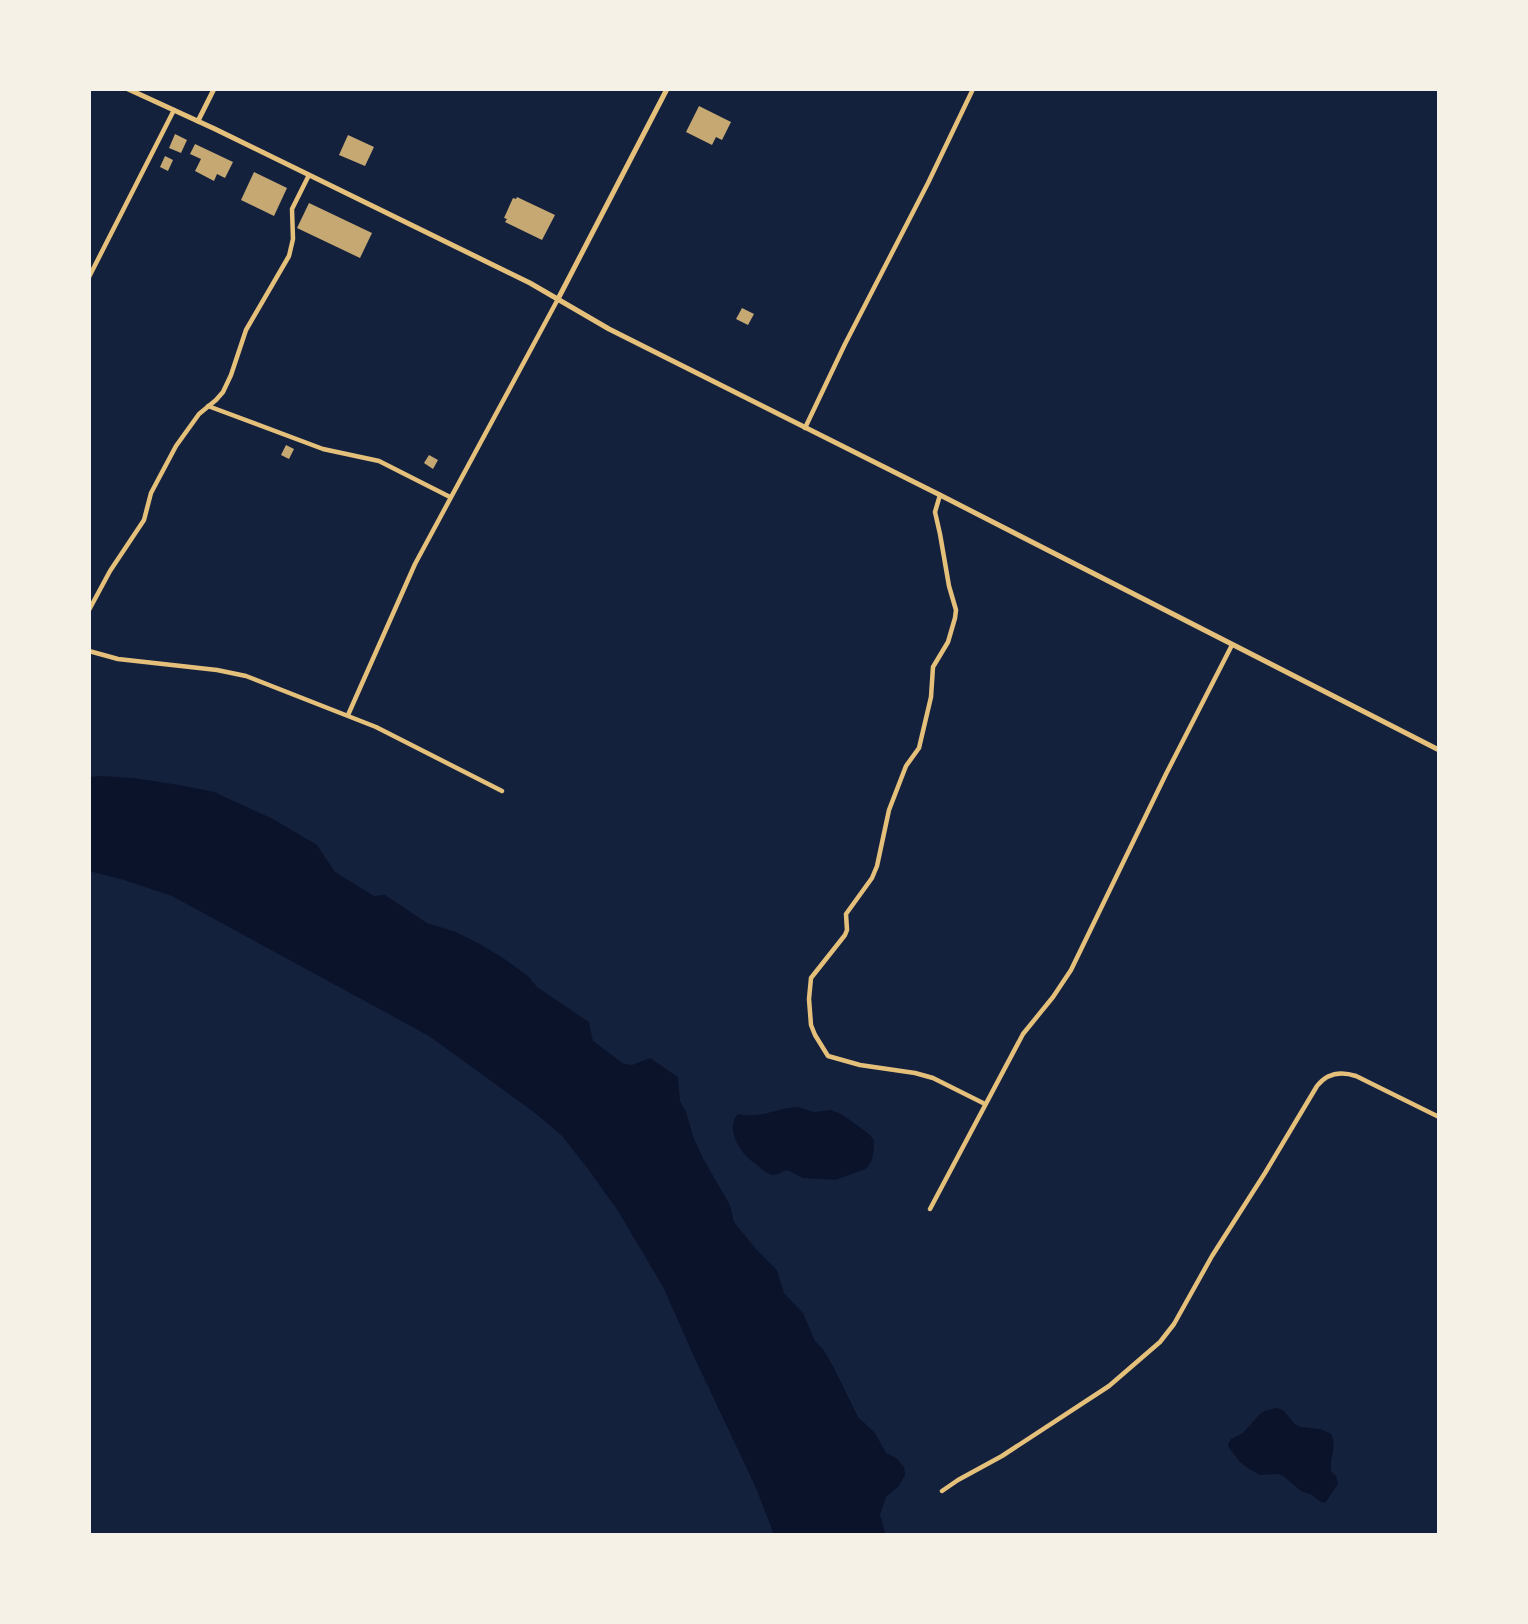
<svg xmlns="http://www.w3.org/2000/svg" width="1528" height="1624" font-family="'Roboto Condensed',sans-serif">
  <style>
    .water { fill: #0b132b }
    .building { fill: #c6a872 }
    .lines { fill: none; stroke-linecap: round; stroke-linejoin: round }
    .minor { stroke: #e5c07b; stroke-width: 4.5 }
    .tertiary { stroke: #e5c07b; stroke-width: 5 }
  </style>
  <rect width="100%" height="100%" fill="#14213d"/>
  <g class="water">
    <path d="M102,776l32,2 51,8 29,6 59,27 44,26 18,27 39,24 11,-1 42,28 29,9 24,12 26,16 22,16 9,11 52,35 4,19 31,23 8,1 18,-7 28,19 2,24 6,11 8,27 10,21 26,45 4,17 22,27 21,21 7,23 19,20 12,28 8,8 10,17 25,51 17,16 11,20 10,5 8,9 1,8 -6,11 -13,11 -6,18 6,20h-112l-18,-47 -60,-127 -33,-74 -45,-76 -30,-42 -26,-33 -27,-23 -106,-77 -257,-140 -48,-16 -35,-9v-94z"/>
    <path d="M798,1107l16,5 17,-2 12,5 26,19 5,6v8l-2,12 -4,7 -5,3 -28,10 -32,-2 -16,-8c-6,2 -10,6 -16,5 -6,-2 -9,-6 -14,-10 -2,-2 -6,-4 -9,-7 -11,-10 -22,-32 -10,-44 25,5 37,-6 60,-7z"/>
    <path d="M1277,1408l6,2 12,14 6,3 19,2 11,5c7,11 -2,24 0,37l5,5 2,8 -13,19 -4,-1 -9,-7 -11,-4 -18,-15 -5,-2 -18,1 -11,-6 -9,-7 -11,-14 -1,-4 3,-5 12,-6 16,-18 5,-4z"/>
  </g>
  <g class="building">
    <path d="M699,106l32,16 -9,18 -6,-3 -4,8 -26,-13z"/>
    <path d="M175,134l12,6 -6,13 -12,-5z"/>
    <path d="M348,135l26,12 -9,19 -26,-11z"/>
    <path d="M195,144l38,18 -8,16 -8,-4 -3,7 -19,-10 6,-12 -11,-5z"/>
    <path d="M165,156l8,4 -5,11 -8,-4z"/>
    <path d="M254,172l33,16 -13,28 -33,-16z"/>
    <path d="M517,197l38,18 -13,25 -37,-18 2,-3 -3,-1 9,-20 3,1z"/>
    <path d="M309,203l63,30 -12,25 -63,-30z"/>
    <path d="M742,308l12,6 -6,11 -12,-6z"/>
    <path d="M286,445l8,4 -5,10 -8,-4z"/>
    <path d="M429,455l9,5 -5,9 -9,-6z"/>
  </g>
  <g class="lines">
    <g class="minor">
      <path d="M89,277l85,-167"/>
      <path d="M208,406l115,43 56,12 71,36"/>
      <path d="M805,428l40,-84 83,-161 45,-94"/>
      <path d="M940,495l-5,17 5,22 9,52 7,24 -1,8 -7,24 -15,25 -2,30 -12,51 -13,18 -17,44 -12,56 -5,12 -26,36 1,16 -2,5 -34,43 -2,21 2,26 4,10 13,21 32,9 55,8 18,5 52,26"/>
      <path d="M89,610l21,-39 34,-51 7,-27 25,-47 23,-32 17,-14 7,-8 8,-17 15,-45 43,-74 4,-17 -1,-30 17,-34"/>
      <path d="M89,651l29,8 99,11 29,6 130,51 126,64"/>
      <path d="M348,715l67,-151 143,-265"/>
      <path d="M930,1209l93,-175 30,-37 18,-27 95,-196 66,-129"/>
      <path d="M942,1491l16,-11 44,-24 107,-70 51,-44 14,-18 38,-68 53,-83 52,-87c10,-13 24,-15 39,-10l83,41"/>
    </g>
    <g class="tertiary">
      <path d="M128,89l87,40 315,154 79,46 331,166 499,255"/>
      <path d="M198,121l16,-32"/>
      <path d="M558,299l109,-210"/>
    </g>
  </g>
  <rect width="1528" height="1624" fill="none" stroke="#f6f1e7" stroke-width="182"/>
</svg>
